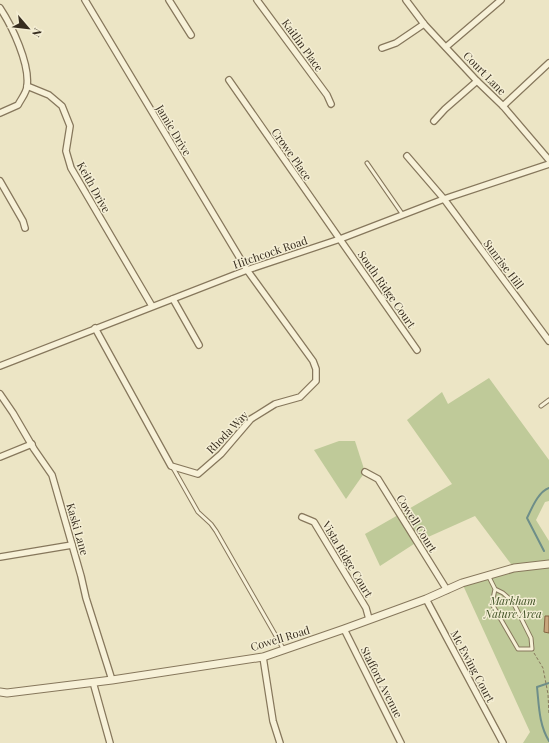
<svg xmlns="http://www.w3.org/2000/svg" width="549" height="743" font-family="'Playfair Display',serif">
  <style>
    .green { fill: #bfca99 }
    .lines { fill: none; stroke-linecap: round; stroke-linejoin: round }
    .stream { stroke: #6e8e89; stroke-width: 2 }
    .building { fill: #c8a57d; stroke: #846443 }
    .service-casing { stroke: #86775c; stroke-width: 5 }
    .minor-casing { stroke: #86775c; stroke-width: 8 }
    .tertiary-casing { stroke: #86775c; stroke-width: 9 }
    .path { stroke: #86775c; stroke-width: 1; stroke-dasharray: 3 2; stroke-linecap: butt }
    .service { stroke: #f7f1d8; stroke-width: 3 }
    .minor { stroke: #f7f1d8; stroke-width: 5.5 }
    .tertiary { stroke: #f7f1d8; stroke-width: 7 }
    .labels { text-anchor: middle; dominant-baseline: central; stroke-width: 3; stroke-linejoin: round; paint-order: stroke }
    .street-label { font-size: 11px; fill: #372d1f; stroke: #f4eed4 }
    .park-label { font-size: 11px; font-style: italic; fill: #425327; stroke: #f4eed4 }
  </style>
  <rect width="100%" height="100%" fill="#ece5c5"/>
  <g class="green">
    <path d="M489,378l60,82v41l-4,1 -9,18 13,21v202h-26l7,-11 -68,-149 52,-15 -39,-52 -58,26 -37,24 -15,-32 87,-50 -45,-64 35,-28 6,12z"/>
    <path d="M339,441h16l10,31 -19,27 -32,-49z"/>
  </g>
  <g class="lines">
    <g class="stream">
      <path d="M544,551l-17,-33c5,-10 11,-26 22,-30"/>
      <path d="M549,683l-12,4c2,19 2,38 12,54"/>
    </g>
  </g>
  <path class="building" d="M545,616h4v17l-5,-1z"/>
  <g class="lines">
    <defs>
      <g id="service">
        <path d="M367,163l36,52"/>
        <path d="M541,406l8,-6"/>
        <path d="M172,466l26,46 13,12 5,7 68,119"/>
        <path d="M489,577l6,12 8,4 10,9 18,36 1,11h-14l-26,-45 3,-15"/>
      </g>
      <g id="minor">
        <path d="M85,0l162,270 66,91 3,8v12l-16,16 -25,7 -24,15 -30,35 -23,20 -27,-8 -76,-138"/>
        <path d="M169,0l22,35"/>
        <path d="M257,0l70,95 4,9"/>
        <path d="M406,0l18,24 53,57 26,25 46,54"/>
        <path d="M0,8c12,18 30,56 27,78 0,6 -6,13 -9,19l-18,8"/>
        <path d="M446,47l55,-47"/>
        <path d="M382,48l14,-5 28,-19"/>
        <path d="M229,80l188,270"/>
        <path d="M27,86l22,9 13,11 8,20 -4,25 5,17 81,138"/>
        <path d="M503,106l46,-43"/>
        <path d="M434,121l11,-12 32,-28"/>
        <path d="M407,156l37,43 105,142"/>
        <path d="M0,181l23,40 2,7"/>
        <path d="M173,299l26,46"/>
        <path d="M0,366l247,-96 93,-31 104,-40 105,-35"/>
        <path d="M0,394l13,19 21,36 18,26 29,101 5,22 26,82"/>
        <path d="M0,457l32,-13"/>
        <path d="M365,472l13,7 69,111"/>
        <path d="M302,517l12,5 52,86 3,11"/>
        <path d="M0,557l72,-12"/>
        <path d="M426,599l77,144"/>
        <path d="M344,629l57,114"/>
        <path d="M263,657l10,64 7,22"/>
        <path d="M93,682l17,61"/>
      </g>
      <path id="tertiary" d="M0,692l7,1 105,-13 151,-23 81,-28 82,-30 36,-16 52,-15 35,-4"/>
    </defs>
    <use href="#service" class="service-casing"/>
    <use href="#minor" class="minor-casing"/>
    <use href="#tertiary" class="tertiary-casing"/>
    <path class="path" d="M534,653l9,15 5,26 1,21"/>
    <use href="#service" class="service"/>
    <use href="#minor" class="minor"/>
    <use href="#tertiary" class="tertiary"/>
  </g>
  <g class="labels">
    <g class="street-label">
      <text transform="translate(303 45) rotate(54)">Kaitlin Place</text>
      <text transform="translate(485 73) rotate(46)">Court Lane</text>
      <text transform="translate(174 130) rotate(59)">Jamie Drive</text>
      <text transform="translate(292 154) rotate(55)">Crowe Place</text>
      <text transform="translate(94 187) rotate(61)">Keith Drive</text>
      <text transform="translate(270 252) rotate(-19)">Hitchcock Road</text>
      <text transform="translate(504 264) rotate(53)">Sunrise Hill</text>
      <text transform="translate(387 289) rotate(55)">South Ridge Court</text>
      <text transform="translate(227 432) rotate(-46)">Rhoda Way</text>
      <text transform="translate(417 523) rotate(58)">Cowell Court</text>
      <text transform="translate(78 529) rotate(74)">Kaski Lane</text>
      <text transform="translate(348 559) rotate(59)">Vista Ridge Court</text>
      <text transform="translate(280 638) rotate(-17)">Cowell Road</text>
      <text transform="translate(473 666) rotate(62)">Mc Ewing Court</text>
      <text transform="translate(382 682) rotate(63)">Stafford Avenue</text>
    </g>
    <g class="park-label">
      <text x="513" y="600">Markham<tspan x="513" dy="13">Nature Area</tspan></text>
    </g>
  </g>
  <g transform="translate(28 28) rotate(118)" stroke="#f4eed4" stroke-width="3" paint-order="stroke">
  <path d="M0-3L7 15L0 10L-7 15Z" fill="#372d1f"/>
  <text y="-6" font-size="11" font-weight="bold" text-anchor="middle" fill="#372d1f">N</text>
  </g>
</svg>
